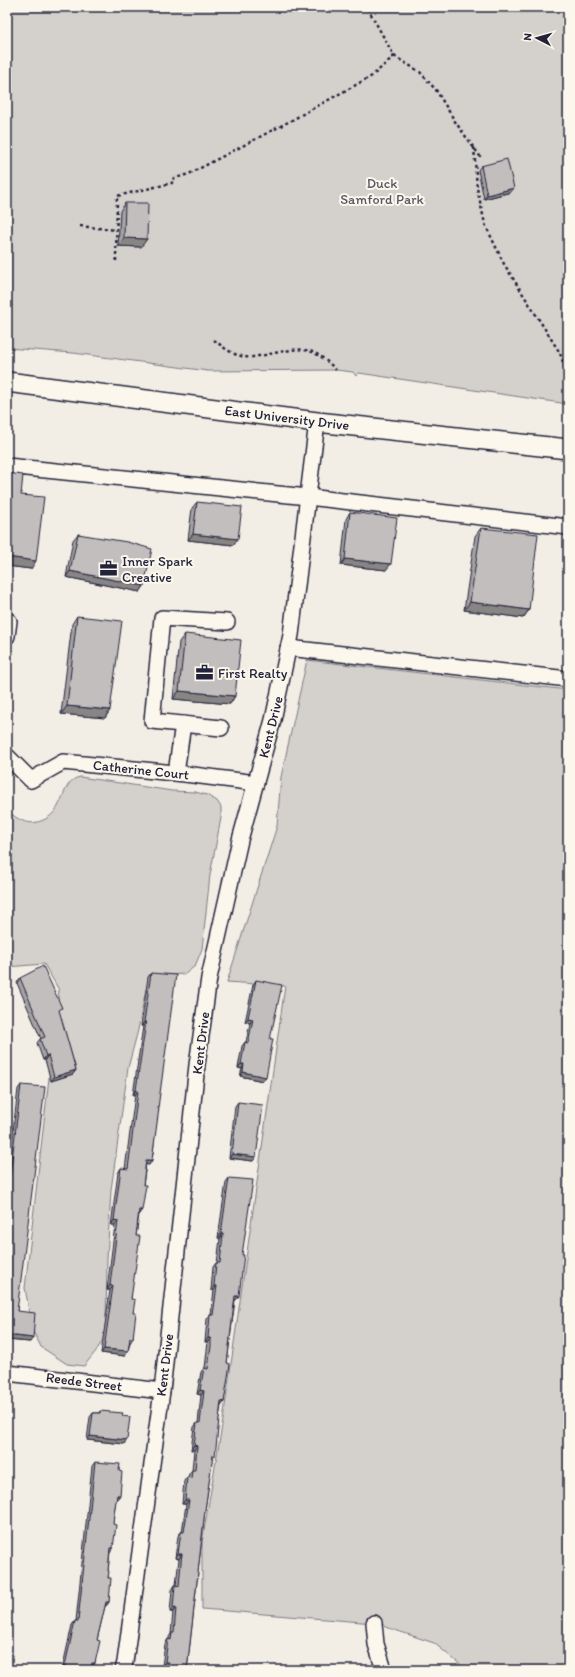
<svg xmlns="http://www.w3.org/2000/svg" width="575" height="1677" font-family="Itim,sans-serif">
  <style>
    .green { fill: #d4d1cc; stroke: #7b7a84 }
    .lines { fill: none; stroke-linecap: round; stroke-linejoin: round }
    .minor-casing { stroke: #22223b; stroke-width: 18 }
    .major-casing { stroke: #22223b; stroke-width: 22 }
    .path { stroke: #22223b; stroke-width: 2.5; stroke-dasharray: 3 3; stroke-linecap: butt }
    .minor { stroke: #fbf7ec; stroke-width: 15 }
    .major { stroke: #fbf7ec; stroke-width: 19 }
    .wall { fill: #a7a3a3; stroke: #22223b }
    .shaded-wall { fill: #888585; stroke: #22223b }
    .building { fill: #c2bebe; stroke: #22223b }
    .labels { text-anchor: middle; dominant-baseline: central; stroke-width: 4; stroke-linejoin: round; paint-order: stroke }
    .park-label { font-size: 14px; fill: #575766; stroke: #fbf7ec }
    .street-label { font-size: 14px; fill: #22223b; stroke: #fbf7ec }
    .poi-label { font-size: 14px; fill: #22223b; stroke: #fbf7ec; text-anchor: start }
  </style>
  <rect width="100%" height="100%" fill="#f2eee5"/>
  <filter id="ink" filterUnits="userSpaceOnUse"><feTurbulence type="fractalNoise" baseFrequency=".025" numOctaves="2"/><feDisplacementMap in="SourceGraphic" scale="8" xChannelSelector="R" yChannelSelector="G"/><feConvolveMatrix kernelMatrix="1 2 1 2 8 2 1 2 1" color-interpolation-filters="sRGB"/></filter>
  <g filter="url(#ink)">
    <g class="green">
      <path d="M7,7h561v397l-209,-31 -3,3 -3,-4 -17,-2 -128,1 -135,-18 -66,-5z"/>
      <path d="M307,660l261,30v980h-101l-33,-27 -60,-20 -172,-14v-67l21,-122 62,-434 -58,-4 50,-156 4,-49z"/>
      <path d="M80,777l92,14 23,1 12,3 10,6 4,6v11l-11,57 -8,74 -7,17 -10,8 -21,1 -18,14 -8,41 -10,38 -17,122 -4,69 -1,60 -3,21 -7,11 -12,15 -17,-2 -26,-17 -8,-16 -8,-43 34,-298 -15,-26 -37,3v-156c11,8 20,15 34,10 26,-9 18,-40 39,-44z"/>
    </g>
    <g class="lines">
      <defs>
        <g id="minor">
          <path d="M7,466l301,31 260,30"/>
          <path d="M7,621h2l-2,15"/>
          <path d="M288,648l280,31"/>
          <path d="M221,728l-69,-7 10,-103 65,4"/>
          <path d="M7,756l24,24 32,-18 122,12 71,9"/>
          <path d="M176,773l7,-49"/>
          <path d="M7,1373l155,18"/>
          <path d="M374,1623l2,21 8,26"/>
          <path d="M123,1670l2,-8 37,-271 35,-326 12,-87 31,-138 33,-120 18,-85 26,-213"/>
        </g>
        <path id="major" d="M7,382l310,40 251,27"/>
      </defs>
      <use href="#minor" class="minor-casing"/>
      <use href="#major" class="major-casing"/>
      <g class="path">
        <path d="M394,56l26,16 16,18 20,33 26,36"/>
        <path d="M474,147l3,41 8,36 19,40 56,89 8,24"/>
        <path d="M80,226l36,4"/>
        <path d="M116,261l1,-65 55,-13v-4l17,-5 103,-54 80,-44 22,-20 -27,-49"/>
        <path d="M214,340c8,6 17,14 27,16 8,3 16,0 24,-1 34,-7 45,-12 71,15"/>
        <path d="M568,425v-2"/>
      </g>
      <use href="#minor" class="minor"/>
      <use href="#major" class="major"/>
    </g>
    <g class="wall">
      <path d="M481,166l30,26 -27,7 -6,-29z"/>
      <path d="M125,203l16,44 -23,-1 2,-35z"/>
      <path d="M7,473l14,22 10,74 -24,-3z"/>
      <path d="M197,502l36,43 -45,-5 4,-32z"/>
      <path d="M350,512l36,58 -45,-5 5,-46z"/>
      <path d="M481,528l48,82 -6,8 -59,-8 11,-74z"/>
      <path d="M78,534l66,52 -4,6 -74,-15 7,-37z"/>
      <path d="M77,616l33,94 -5,8 -44,-4 11,-90z"/>
      <path d="M185,634l50,62 -5,8 -57,-5 6,-57z"/>
      <path d="M151,973l7,135 -6,52 -3,5 -3,-1 -10,72 -5,63 2,14v25l-3,5 -2,8 -3,5 -24,-3 9,-63h-3l8,-65h-4l7,-52 3,-5 4,1 10,-74h-2l10,-69h-2l7,-49z"/>
      <path d="M20,978l39,34 17,58 -3,4 -22,7 -6,-21h-2l-6,-17 3,-4h1l-24,-56z"/>
      <path d="M256,980l14,59 -7,42 -23,-5 2,-7 -4,-1 4,-22 3,-4h1l4,-19 -5,-1 8,-37z"/>
      <path d="M21,1085l-4,226 13,31 -23,-2v-159l11,-92z"/>
      <path d="M238,1102l15,59 -24,-3 6,-52z"/>
      <path d="M229,1178l7,122h-1l-8,63 -3,39 -3,4 -9,54 -7,50 -18,160h-22l1,-4h-4l3,-22 3,-5 1,1v-3l2,-3 2,-22h-3l2,-22 3,-5h1l2,-18 1,-8 -4,-1 3,-22 3,-4h1l4,-28h-4l2,-23 3,-4h1l1,-3 3,-4 2,-20h-3l3,-23 3,-4h1l3,-28 -4,-1 4,-22 3,-4h1l3,-26h-3l2,-23 3,-4h1l3,-25h-3l2,-23 3,-4h1l3,-24 -2,-1 8,-56z"/>
      <path d="M100,1411l22,5 2,28 -37,-4 3,-23 3,-4h6z"/>
      <path d="M95,1462l22,38 -1,-1 -2,14 -6,58 1,31 -3,4h-1l-8,34 -2,23 -3,5 -1,-1 -1,3h-28l10,-45 3,-4h1l16,-155z"/>
    </g>
    <g class="shaded-wall">
      <path d="M514,188l-3,4 -27,7 3,-4z"/>
      <path d="M124,238l23,1 -6,8 -23,-1z"/>
      <path d="M193,534l45,5 -5,6 -45,-5z"/>
      <path d="M7,557l29,4 -5,8 -24,-3z"/>
      <path d="M345,559l46,5 -5,6 -45,-5z"/>
      <path d="M70,571l74,15 -4,6 -74,-15z"/>
      <path d="M470,602l59,8 -6,8 -59,-8z"/>
      <path d="M179,691l56,5 -5,8 -57,-5z"/>
      <path d="M67,706l43,4 -5,8 -44,-4z"/>
      <path d="M248,1018l5,1 -3,4 -5,-1z"/>
      <path d="M144,1022h2l-3,4h-2z"/>
      <path d="M48,1055l-3,5h-2l3,-4z"/>
      <path d="M241,1064h3l-2,5 -4,-1z"/>
      <path d="M76,1070l-3,4 -22,7 3,-4z"/>
      <path d="M243,1072l23,5 -3,4 -23,-5z"/>
      <path d="M136,1090l2,1 -3,4h-2z"/>
      <path d="M232,1154l24,3 -3,4 -24,-3z"/>
      <path d="M146,1160h6l-3,5 -6,-1z"/>
      <path d="M139,1210h3l-3,4h-2z"/>
      <path d="M114,1220l4,1 -3,4h-4z"/>
      <path d="M221,1234h2l-3,5 -2,-1z"/>
      <path d="M110,1285l3,1 -3,4h-3z"/>
      <path d="M214,1286h3l-3,4h-3z"/>
      <path d="M235,1296h4l-3,4h-4z"/>
      <path d="M7,1335l26,3 -3,4 -23,-2z"/>
      <path d="M208,1338h3l-3,4h-3z"/>
      <path d="M104,1349l24,2 -3,5 -24,-3z"/>
      <path d="M200,1390l4,1 -3,4 -4,-1z"/>
      <path d="M221,1401l3,1 -3,4 -3,-1z"/>
      <path d="M90,1436l37,4 -3,4 -37,-4z"/>
      <path d="M194,1445l3,1 -3,4h-3z"/>
      <path d="M117,1495h3l-3,5 -3,-1z"/>
      <path d="M185,1500h4l-3,4h-4z"/>
      <path d="M110,1548h3l-3,5 -3,-1z"/>
      <path d="M178,1554h4l-3,5 -4,-1z"/>
      <path d="M106,1602h3l-3,4h-3z"/>
      <path d="M173,1608h3l-3,4h-3z"/>
      <path d="M165,1662h4l-3,4h-4z"/>
      <path d="M92,1663h3l-3,5 -3,-1z"/>
    </g>
    <g class="building">
      <path d="M507,159l7,29 -27,7 -6,-29z"/>
      <path d="M125,203h23l-1,36 -23,-1z"/>
      <path d="M7,473l16,2 -2,20 23,2 -8,64 -29,-4 3,-29 -3,-5z"/>
      <path d="M197,502l45,5 -4,32 -45,-5z"/>
      <path d="M350,512l47,6 -6,46 -46,-5z"/>
      <path d="M481,528l57,6 -9,76 -59,-8z"/>
      <path d="M78,534l49,8 25,7 -8,37 -74,-15z"/>
      <path d="M77,616l45,5 -12,89 -43,-4z"/>
      <path d="M185,634l56,6 -6,56 -56,-5z"/>
      <path d="M43,966l19,42 -3,2 17,60 -22,7 -6,-22 -2,1 -6,-17 5,-2 -25,-59z"/>
      <path d="M151,973l25,2 -18,133h1l-7,52h-6l-3,25h3l-4,25h-3l-3,26h4l-9,63 4,1 -2,13h3l-3,25h-3l-2,13 -24,-2 9,-63 -3,-1 8,-64 -4,-1 7,-52 7,1 10,-78 -2,-1 10,-68h-2z"/>
      <path d="M256,980l26,5 -12,54h3l-7,38 -23,-5 1,-8h-3l4,-22 3,1 5,-24 -5,-1z"/>
      <path d="M21,1085l24,2 -28,224 18,2 -2,25 -26,-3v-134z"/>
      <path d="M238,1102l25,3 -7,52 -24,-3z"/>
      <path d="M229,1178l24,2 -11,75h2l-5,41h-4l-8,67 3,1 -6,38 -3,-1 -6,55 -2,-1 -8,55 -18,160h-19l1,-8h-4l3,-23 3,1 1,-8h2l2,-24h-3l2,-23 4,1 2,-24 1,-8h-4l3,-22h3l5,-32h-4l2,-23 4,1 1,-8h3l2,-24 -3,-1 3,-22h3l4,-32 -4,-1 4,-22 4,1 3,-23v-8h-3l2,-23h3l4,-29h-3l2,-23h4l3,-29h-2z"/>
      <path d="M100,1411l23,2 -1,3 8,1 -3,23 -37,-4 3,-23h7z"/>
      <path d="M95,1462l25,2 -1,7 3,1 -2,23h-3l-3,18 -1,11 3,1 -3,23h-3l-2,23h1l-1,7h3l-2,24h-3l-9,38 3,1 -5,22h-3l-2,7h-26l11,-49h3z"/>
    </g>
  </g>
  <defs>
    <symbol id="office-bare" viewBox="-9 -9 18 18"><path d="M-6-3h4V-5.5h4V-3h4V5H-6ZM-1-4.5V-3h2v-1.5ZM-6 0V1H6V0Z" fill="#22223b" stroke="#fbf7ec" stroke-width="2.5" paint-order="stroke"/></symbol>
  </defs>
  <g fill-rule="evenodd">
    <use href="#office-bare" x="96" y="556" width="25" height="25"/>
    <use href="#office-bare" x="192" y="660" width="25" height="25"/>
  </g>
  <g class="labels">
    <g class="park-label">
      <text x="382" y="183">Duck<tspan x="382" dy="16">Samford Park</tspan></text>
    </g>
    <g class="street-label">
      <text transform="translate(287 418) rotate(7)">East University Drive</text>
      <text transform="translate(271 727) rotate(-76)">Kent Drive</text>
      <text transform="translate(141 770) rotate(6)">Catherine Court</text>
      <text transform="translate(201 1043) rotate(-83)">Kent Drive</text>
      <text transform="translate(165 1365) rotate(-83)">Kent Drive</text>
      <text transform="translate(84 1382) rotate(7)">Reede Street</text>
    </g>
    <g class="poi-label">
      <text x="122" y="561">Inner Spark<tspan x="122" dy="16">Creative</tspan></text>
      <text x="218" y="673">First Realty</text>
    </g>
  </g>
  <rect width="575" height="1677" fill="none" stroke="#fbf7ec" stroke-width="24"/>
  <rect x="12" y="12" width="551" height="1653" fill="none" stroke="#22223b" stroke-width="1.5" filter="url(#ink)"/>
  <g transform="translate(537 38) rotate(276)" stroke="#fbf7ec" stroke-width="3" paint-order="stroke">
  <path d="M0-3L7 15L0 10L-7 15Z" fill="#22223b"/>
  <text y="-6" font-size="11" font-weight="bold" text-anchor="middle" fill="#22223b">N</text>
  </g>
</svg>
